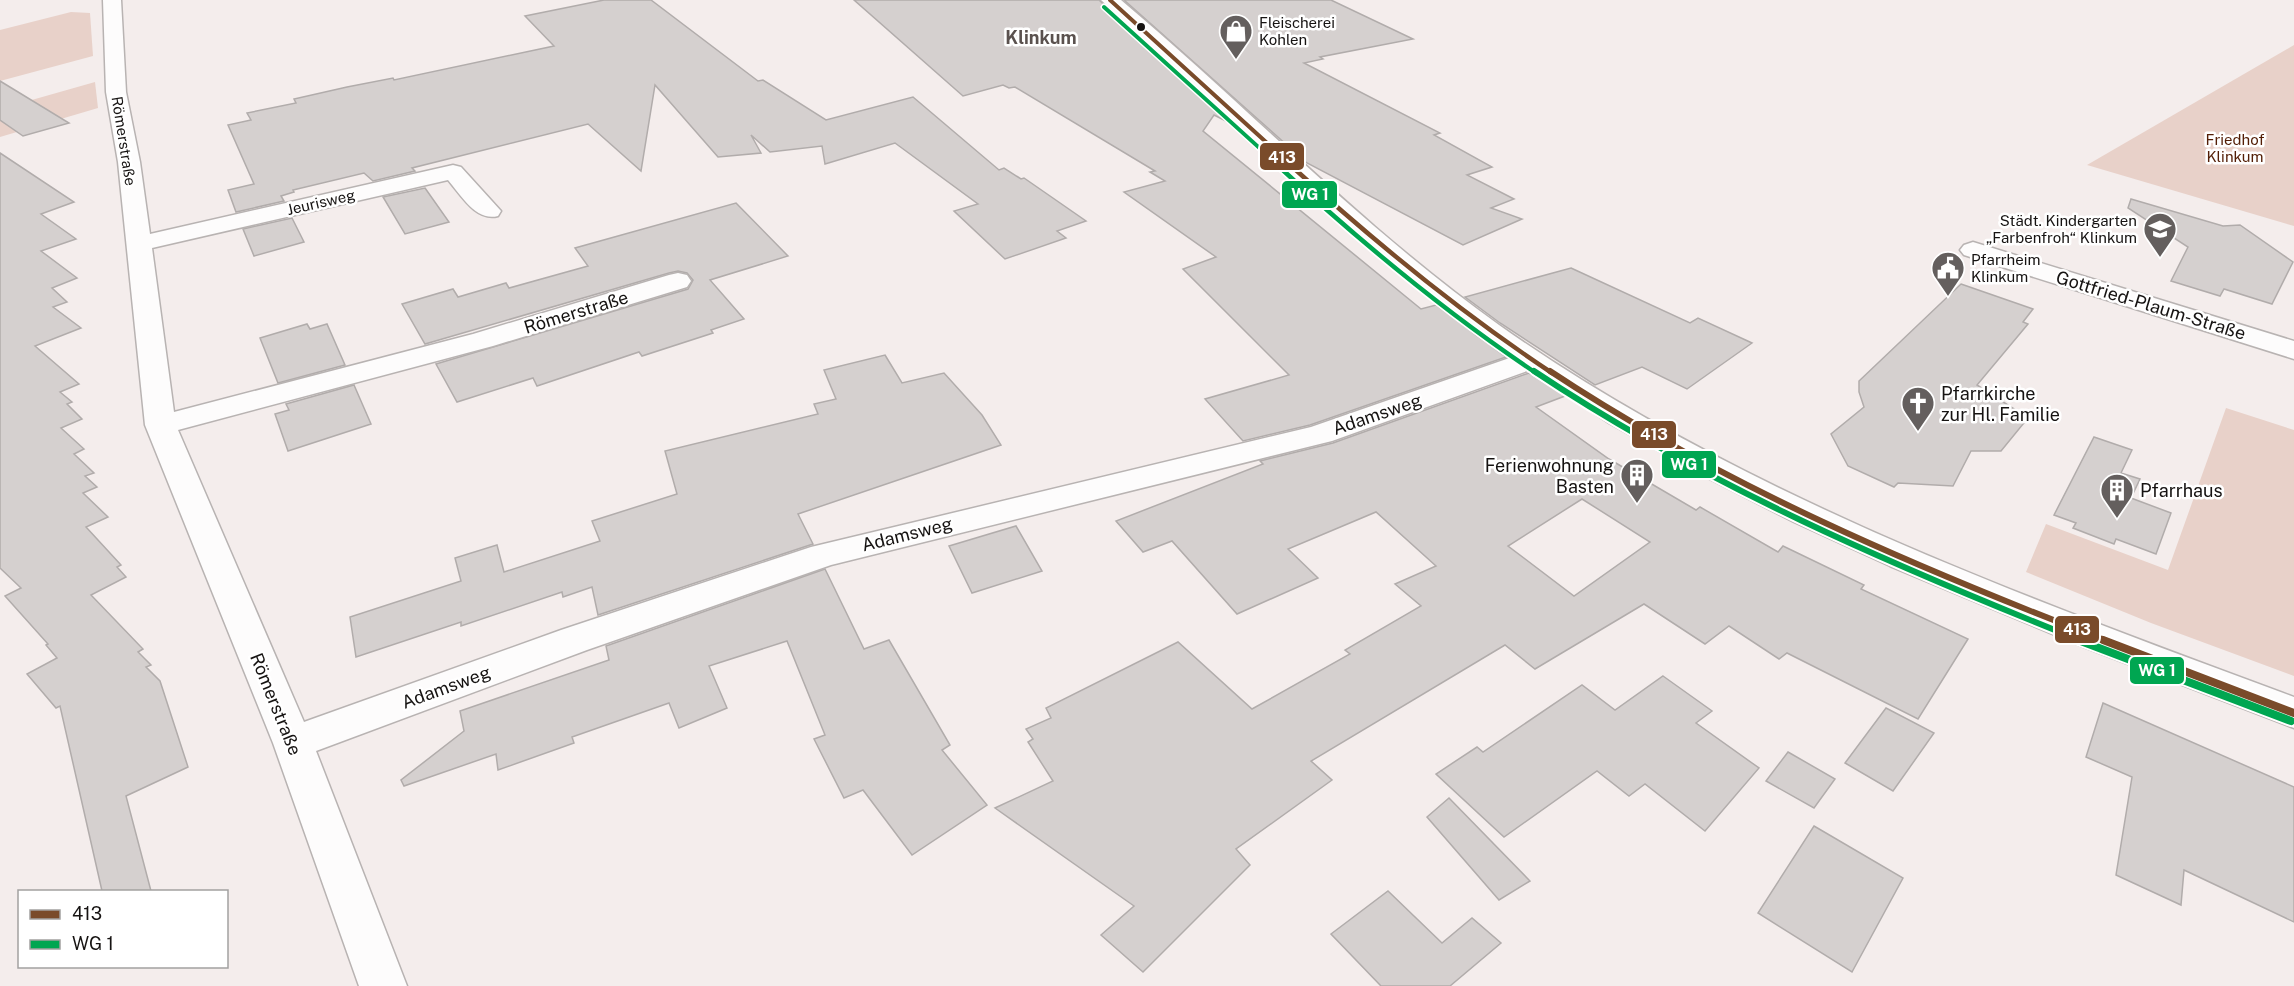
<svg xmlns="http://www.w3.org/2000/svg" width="2294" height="986" font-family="'Public Sans',sans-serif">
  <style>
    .green { fill: #e8d1c9 }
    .building { fill: #d5d0cf; stroke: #b1acab; stroke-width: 1.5; fill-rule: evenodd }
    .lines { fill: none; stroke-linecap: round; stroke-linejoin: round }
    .minor-casing { stroke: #b8b3b2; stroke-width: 3 }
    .major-casing { stroke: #b8b3b2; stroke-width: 3 }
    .minor { fill: #fdfcfc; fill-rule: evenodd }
    .major { fill: #fdfcfc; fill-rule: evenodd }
    .bus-1-far3-casing { stroke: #fff; stroke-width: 7 }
    .bus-1-far2-casing { stroke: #fff; stroke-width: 8 }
    .bus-1-far1-casing { stroke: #fff; stroke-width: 10 }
    .bus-1-casing { stroke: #fff; stroke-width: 12 }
    .bus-2-far3-casing { stroke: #fff; stroke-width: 7 }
    .bus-2-far2-casing { stroke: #fff; stroke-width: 8 }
    .bus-2-far1-casing { stroke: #fff; stroke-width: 10 }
    .bus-2-casing { stroke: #fff; stroke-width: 12 }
    .bus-1-far3 { stroke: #7a4b2a; stroke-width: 4 }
    .bus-1-far2 { stroke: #7a4b2a; stroke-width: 4.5 }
    .bus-1-far1 { stroke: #7a4b2a; stroke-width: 6 }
    .bus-1 { stroke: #7a4b2a; stroke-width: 8 }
    .bus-2-far3 { stroke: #00a651; stroke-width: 4 }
    .bus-2-far2 { stroke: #00a651; stroke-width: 4.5 }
    .bus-2-far1 { stroke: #00a651; stroke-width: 6 }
    .bus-2 { stroke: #00a651; stroke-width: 8 }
    .bus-dot { fill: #161312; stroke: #fff; stroke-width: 2 }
    .labels { text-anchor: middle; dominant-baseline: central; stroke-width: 5; stroke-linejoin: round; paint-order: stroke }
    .far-poi-label { font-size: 15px; fill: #161312; stroke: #fff; text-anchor: start }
    .far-park-label { font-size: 15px; fill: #531e06; stroke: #fff }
    .far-street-label { font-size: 15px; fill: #161312; stroke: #fff }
    .far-quarter-label { font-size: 18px; font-weight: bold; fill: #5a514e; stroke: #fff }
    .street-label { font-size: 18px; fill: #161312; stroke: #fff }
    .poi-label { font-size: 18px; fill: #161312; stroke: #fff; text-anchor: start }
    .line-badge { stroke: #fff; stroke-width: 2 }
    .badge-label { font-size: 16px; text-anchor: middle; font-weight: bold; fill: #fff }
  </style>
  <rect width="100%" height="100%" fill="#f4edec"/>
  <g class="green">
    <path d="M71,12l19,1 3,43 -93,25v-51z"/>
    <path d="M2294,45v181l-207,-61z"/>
    <path d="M95,82l3,26 -98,29v-28z"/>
    <path d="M2226,408l68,22v246l-143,-53 -125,-51 20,-48 122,46z"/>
  </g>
  <g class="building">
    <path d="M604,0h47l107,81 5,-1 63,40 87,-23 86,73 5,-2 17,11 3,-1 62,43 -29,10 9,7 -61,21 -51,-48 24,-7 -83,-61 -70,21 -3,-18 -52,6 -19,-17 10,18 -43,4 -63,-72 -14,86 -53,-47 -176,44 3,3 -42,10 -9,-8 -71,17 1,2 -13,4 3,5 -48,11 -8,-22 26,-6 -26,-59 23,-5 -4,-7 49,-10 -2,-4 53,-12 46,-9 1,2 160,-34 -29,-30z"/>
    <path d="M854,0h245l129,122 -14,-7 -11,16 218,178 15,-4 70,52 -196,68 -67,16 -38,-42 84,-24 -106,-106 33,-12 -92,-65 41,-11 -15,-9 5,-1 -140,-84 -6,1 -6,-3 -40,11z"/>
    <path d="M1124,0h207l82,39 -93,18 3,2 -19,4 136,70 -6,2 58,32 -25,8 47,24 -23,9 31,11 -59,26 -156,-82z"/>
    <path d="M0,81l69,42 -46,13 -23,-16z"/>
    <path d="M0,153l74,49 -33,12 35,25 -35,12 36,27 -25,10 15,14 -14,5 28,21 -46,18 44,38 -19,8 12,10 -5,2 15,15 -21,9 23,21 -10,5 20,19 -9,3 12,11 -14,6 25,24 -22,10 35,38 -4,2 9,10 -35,18 52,54 -5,3 13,13 -5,2 14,14 28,86 -62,29 25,95h-49l-42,-185 -4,2 -29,-34 30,-16 -11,-13 2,-1 -43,-48 16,-8 -21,-20z"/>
    <path d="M425,188l24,34 -44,12 -22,-37z"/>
    <path d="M2131,199l92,27 17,-1 53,37 -21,42 -48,-15 -4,7 -49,-15 17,-34 -60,-39z"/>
    <path d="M736,203l52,53 -78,24 34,39 -33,11 2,3 -71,23 -3,-4 -102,34 -4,-8 -76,24 -21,-38 252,-75 5,-9 -6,-7 -9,-2 -9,2 -244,71 -23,-40 51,-15 5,8 48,-14 3,5 79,-22 -13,-18z"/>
    <path d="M292,218l12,24 -50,14 -11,-27z"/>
    <path d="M1571,268l119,55 8,-5 54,25 -65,46 -45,-22 -47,18 -95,-62 -35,-26z"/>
    <path d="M1961,284l72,25 -10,13 5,2 -51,61 51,33 -27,33h-30l-18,35 -55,-3 -4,4 -46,-21 -17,-32 33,-27 -5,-15v-11z"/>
    <path d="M307,324l3,5 17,-5 18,41 -67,18 -18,-45z"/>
    <path d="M885,355l17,28 42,-10 38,42 19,30 -203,69 15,30 -215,71 -6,-28 -29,10 -1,-5 -101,34v-4l-105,35 -6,-40 111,-36 -6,-23 42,-13 7,27 96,-31 -8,-20 85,-27 -12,-43 153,-37 -4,-10 22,-5 -12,-29z"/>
    <path d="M1529,373l36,23 -29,11 73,52 87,51 4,-3 78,45 5,-6 81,39 -3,4 107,50 -50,80 -131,-66 -8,6 -50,-33 -24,18 -61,-40 -109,65 -30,-24 -194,116 21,19 -96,69 14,16 -107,107 -42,-37 33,-29 -139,-98 58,-27 -25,-39 5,-3 -7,-10 25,-11 -5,-10 132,-66 74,67 98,-55 -5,-4 76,-44 -26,-22 41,-18 -60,-54 -88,37 30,29 -81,36 -65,-73 -29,11 -27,-31 147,-57 -3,-3 73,-18zM1582,499l68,43 -76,54 -66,-50z"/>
    <path d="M354,385l17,39 -83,27 -13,-37 14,-4 -3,-6z"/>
    <path d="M2094,437l38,13 -11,23 19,6 -9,19 40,15 -15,41 -40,-15 -2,5 -41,-16 3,-5 -22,-8z"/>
    <path d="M1016,526l26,45 -70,22 -23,-47z"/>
    <path d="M825,569l39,80 25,-9 61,105 -8,5 45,55 -75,50 -49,-65 -19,8 -30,-59 11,-4 -38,-94 -78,25 18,42 -48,20 -10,-25 -97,34 2,6 -76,27 -2,-16 -92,32 -3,-6 63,-49 -4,-20 149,-51 -3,-14z"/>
    <path d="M1663,676l49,35 -16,12 63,45 -54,63 -60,-47 -16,12 -32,-25 -93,66 -68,-63 41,-27 6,5 99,-67 33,25z"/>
    <path d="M2103,703l191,84v135l-110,-52 -3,35 -65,-30 16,-98 -46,-20z"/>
    <path d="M1886,708l48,25 -41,58 -48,-28z"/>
    <path d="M1788,752l47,27 -21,29 -48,-27z"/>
    <path d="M1449,798l81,83 -31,19 -72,-83z"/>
    <path d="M1814,826l89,52 -51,94 -94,-59z"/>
    <path d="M1388,891l54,52 30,-25 29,25 -51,43h-69l-50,-52z"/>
  </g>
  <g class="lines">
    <defs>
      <g id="minor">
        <path d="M103,0h18l5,92 14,70 10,72 303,-69 8,2 40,44 -3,5c-22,6 -37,-21 -50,-36l-296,68 22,164 299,-78 196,-59 9,-2 9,2 4,6 -4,6 -194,59 -315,84 126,292 257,-92 250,-83 500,-120 210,-73 10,-3 10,3 4,6 -4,6 -209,75 -501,124 -244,85 -271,101 91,235h-48l-86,-243 -128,-318 -27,-263 -12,-70z"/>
        <path d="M1973,242l321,99v18l-330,-104 -4,-5 4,-5z"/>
      </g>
      <path id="major" d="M1101,0h20c127,107 242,228 378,325 241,170 521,270 795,372v31l-210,-81 -194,-81 -96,-44 -94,-48 -91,-51 -132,-88 -83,-66 -120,-107z"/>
    </defs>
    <use href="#minor" class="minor-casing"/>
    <use href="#major" class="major-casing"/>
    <use href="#minor" class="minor"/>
    <use href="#major" class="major"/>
    <defs>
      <path id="bus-1-far3" d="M1110,0l179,163"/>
      <path id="bus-1-far2" d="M1287,162c84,77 170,148 265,211"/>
      <path id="bus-1-far1" d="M1550,371c172,114 365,196 557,270"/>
      <path id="bus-1" d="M2103,640l191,73"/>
      <path id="bus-2-far3" d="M1104,7l172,156"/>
      <path id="bus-2-far2" d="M1274,162c83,77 168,148 262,211"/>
      <path id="bus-2-far1" d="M1534,371c171,114 358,194 548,270"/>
      <path id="bus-2" d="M2078,640l213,81"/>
    </defs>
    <use href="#bus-1-far3" class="bus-1-far3-casing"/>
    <use href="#bus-1-far2" class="bus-1-far2-casing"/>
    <use href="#bus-1-far1" class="bus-1-far1-casing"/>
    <use href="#bus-1" class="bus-1-casing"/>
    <use href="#bus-2-far3" class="bus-2-far3-casing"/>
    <use href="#bus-2-far2" class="bus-2-far2-casing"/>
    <use href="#bus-2-far1" class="bus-2-far1-casing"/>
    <use href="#bus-2" class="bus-2-casing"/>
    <use href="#bus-1-far3" class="bus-1-far3"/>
    <use href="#bus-1-far2" class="bus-1-far2"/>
    <use href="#bus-1-far1" class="bus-1-far1"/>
    <use href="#bus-1" class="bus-1"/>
    <use href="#bus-2-far3" class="bus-2-far3"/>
    <use href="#bus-2-far2" class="bus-2-far2"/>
    <use href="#bus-2-far1" class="bus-2-far1"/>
    <use href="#bus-2" class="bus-2"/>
  </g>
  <defs>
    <symbol id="shop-pin" viewBox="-11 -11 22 30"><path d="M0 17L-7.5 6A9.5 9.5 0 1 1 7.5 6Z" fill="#645f5e" stroke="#fff"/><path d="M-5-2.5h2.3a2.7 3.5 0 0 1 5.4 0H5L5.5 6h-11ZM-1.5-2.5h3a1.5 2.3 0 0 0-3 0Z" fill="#fff"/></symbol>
    <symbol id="school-pin" viewBox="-11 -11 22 30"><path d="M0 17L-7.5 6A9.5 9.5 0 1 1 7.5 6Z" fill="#645f5e" stroke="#fff"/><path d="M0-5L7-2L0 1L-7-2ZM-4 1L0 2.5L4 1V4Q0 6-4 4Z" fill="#fff"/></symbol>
    <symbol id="civic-pin" viewBox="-11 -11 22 30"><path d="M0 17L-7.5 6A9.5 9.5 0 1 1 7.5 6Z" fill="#645f5e" stroke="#fff"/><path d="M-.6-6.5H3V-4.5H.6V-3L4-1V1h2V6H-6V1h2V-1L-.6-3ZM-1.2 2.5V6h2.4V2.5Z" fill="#fff"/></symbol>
    <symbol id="church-pin" viewBox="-11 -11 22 30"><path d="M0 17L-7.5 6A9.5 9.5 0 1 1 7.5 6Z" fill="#645f5e" stroke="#fff"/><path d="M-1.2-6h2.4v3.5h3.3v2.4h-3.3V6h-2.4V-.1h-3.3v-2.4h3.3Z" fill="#fff"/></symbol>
    <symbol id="building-pin" viewBox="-11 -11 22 30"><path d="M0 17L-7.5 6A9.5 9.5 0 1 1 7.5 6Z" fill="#645f5e" stroke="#fff"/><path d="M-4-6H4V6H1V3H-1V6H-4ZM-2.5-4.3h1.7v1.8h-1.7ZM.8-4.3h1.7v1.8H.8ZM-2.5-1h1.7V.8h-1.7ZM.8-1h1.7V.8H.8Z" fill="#fff"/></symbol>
  </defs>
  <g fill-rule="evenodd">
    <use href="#shop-pin" x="1217" y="12" width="38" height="52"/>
    <use href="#school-pin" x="2141" y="210" width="38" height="52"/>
    <use href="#civic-pin" x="1929" y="249" width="38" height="52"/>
    <use href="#church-pin" x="1899" y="384" width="38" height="52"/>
    <use href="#building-pin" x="1618" y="456" width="38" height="52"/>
    <use href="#building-pin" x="2098" y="471" width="38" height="52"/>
  </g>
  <circle class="bus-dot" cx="1141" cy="27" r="5"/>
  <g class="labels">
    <g class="far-poi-label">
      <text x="1259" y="22">Fleischerei<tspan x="1259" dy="17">Kohlen</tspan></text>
      <text x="2137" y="220" text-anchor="end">Städt. Kindergarten<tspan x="2137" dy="17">„Farbenfroh“ Klinkum</tspan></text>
      <text x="1971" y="259">Pfarrheim<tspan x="1971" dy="17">Klinkum</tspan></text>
    </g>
    <g class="far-park-label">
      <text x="2235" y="139">Friedhof<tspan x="2235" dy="17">Klinkum</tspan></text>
    </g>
    <g class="far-street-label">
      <text transform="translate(124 141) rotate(81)">Römerstraße</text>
      <text transform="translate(321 202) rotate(-13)">Jeurisweg</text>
    </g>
    <g class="far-quarter-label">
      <text x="1041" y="37">Klinkum</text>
    </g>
    <g class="street-label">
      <text transform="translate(2151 305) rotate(17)">Gottfried-Plaum-Straße</text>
      <text transform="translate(576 312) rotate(-17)">Römerstraße</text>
      <text transform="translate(1377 414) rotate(-19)">Adamsweg</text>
      <text transform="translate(907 534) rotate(-14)">Adamsweg</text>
      <text transform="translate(446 687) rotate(-20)">Adamsweg</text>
      <text transform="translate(276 704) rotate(68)">Römerstraße</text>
    </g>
    <g class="poi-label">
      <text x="1941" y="393">Pfarrkirche<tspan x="1941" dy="21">zur Hl. Familie</tspan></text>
      <text x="1614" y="465" text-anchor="end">Ferienwohnung<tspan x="1614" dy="21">Basten</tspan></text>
      <text x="2140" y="490">Pfarrhaus</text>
    </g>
  </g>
  <g class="line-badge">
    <rect x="1259" y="142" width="46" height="29" rx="6" fill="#7a4b2a"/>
    <rect x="1281" y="180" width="57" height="29" rx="6" fill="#00a651"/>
    <rect x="1631" y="420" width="46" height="29" rx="6" fill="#7a4b2a"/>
    <rect x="1661" y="450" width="56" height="29" rx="6" fill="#00a651"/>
    <rect x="2054" y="615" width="46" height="29" rx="6" fill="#7a4b2a"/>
    <rect x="2129" y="656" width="56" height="29" rx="6" fill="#00a651"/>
  </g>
  <g class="badge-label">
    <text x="1282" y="163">413</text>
    <text x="1310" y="200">WG 1</text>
    <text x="1654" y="440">413</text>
    <text x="1689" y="470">WG 1</text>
    <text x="2077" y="635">413</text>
    <text x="2157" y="676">WG 1</text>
  </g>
  <rect x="18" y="890" width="210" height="78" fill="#ffffff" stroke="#a2a1a0" stroke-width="1.5"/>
  <rect x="30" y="910" width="30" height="9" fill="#7a4b2a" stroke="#a2a1a0" stroke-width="1.5"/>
  <text x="72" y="920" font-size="18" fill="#161312">413</text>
  <rect x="30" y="940" width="30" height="9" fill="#00a651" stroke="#a2a1a0" stroke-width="1.5"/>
  <text x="72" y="950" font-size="18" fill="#161312">WG 1</text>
</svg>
